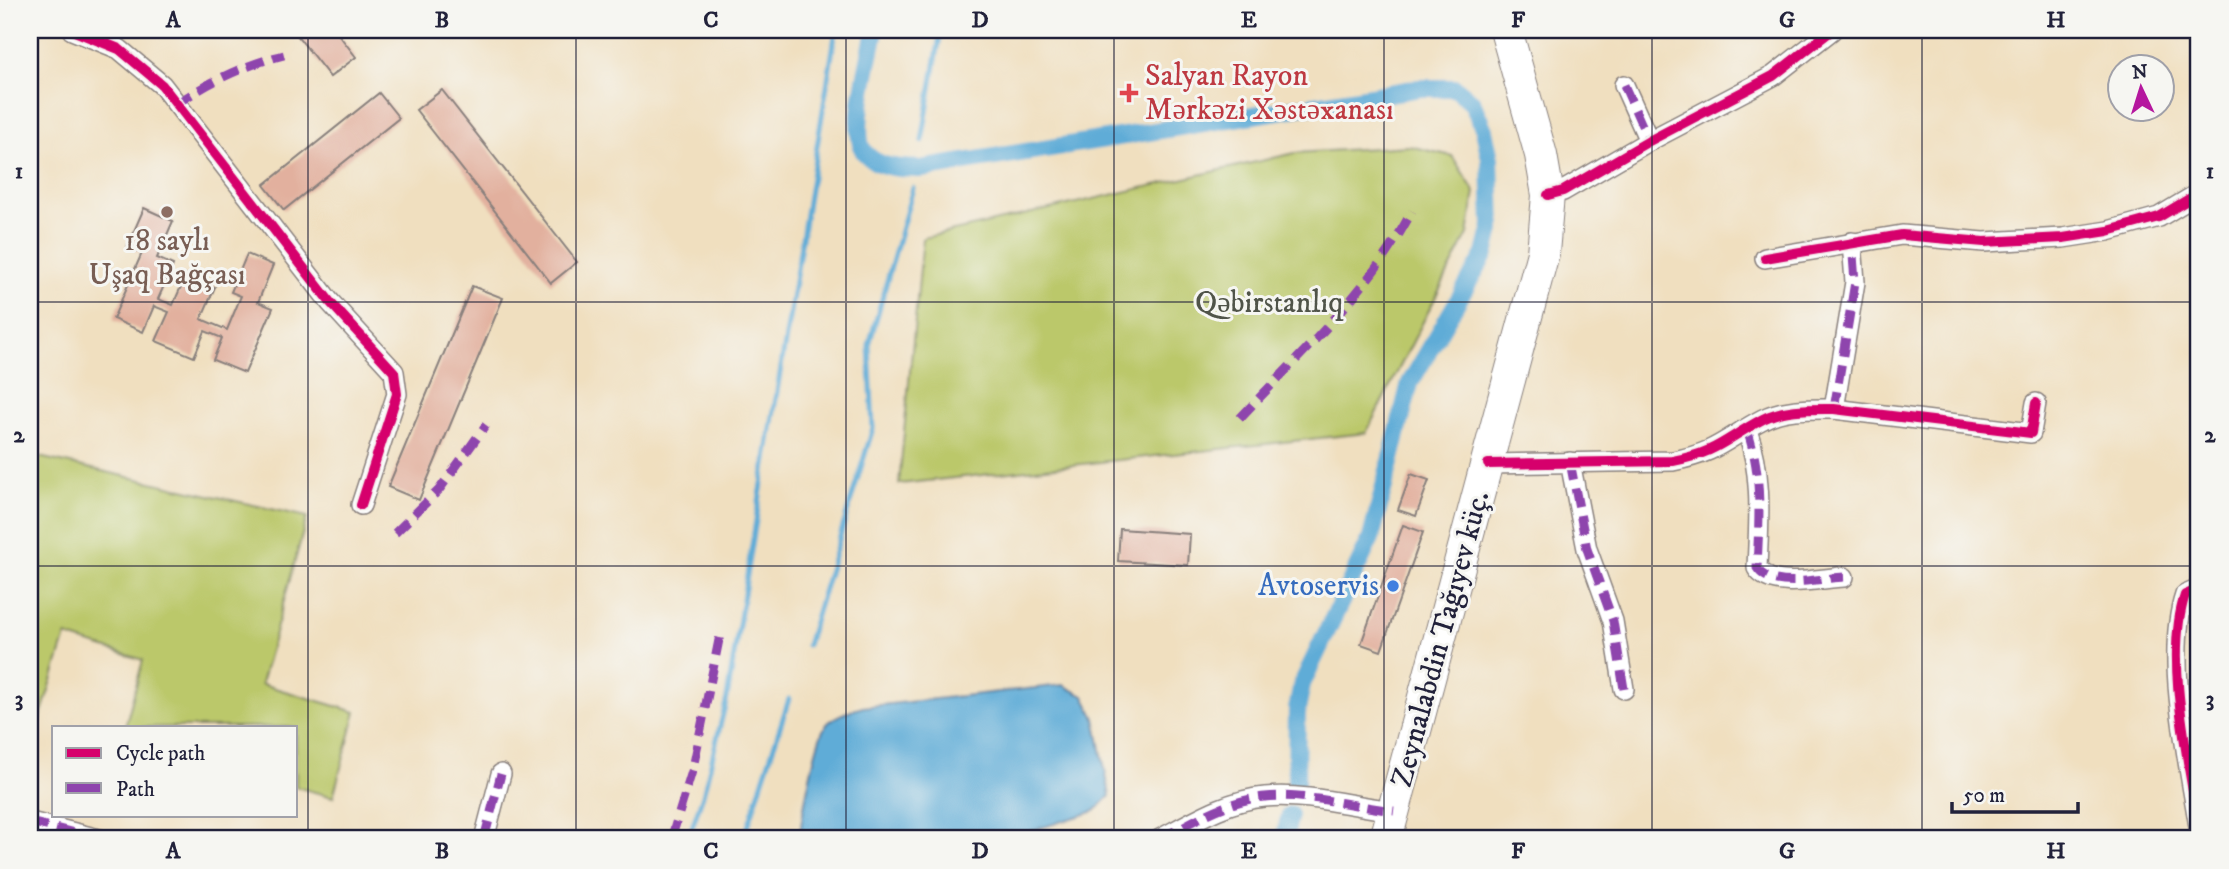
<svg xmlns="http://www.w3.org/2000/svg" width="2229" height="869" font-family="'IM FELL DW Pica',serif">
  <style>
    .green { fill: #bbc86a; stroke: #6e7552; stroke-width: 2 }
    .water { fill: #5eacd7; stroke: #406789; stroke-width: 2 }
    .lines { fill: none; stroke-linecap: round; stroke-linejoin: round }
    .stream { stroke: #5eacd7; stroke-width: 5 }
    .canal { stroke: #5eacd7; stroke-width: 18 }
    .building { fill: #e2b09e }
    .minor-casing { stroke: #89807d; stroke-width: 22 }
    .primary-casing { stroke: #89807d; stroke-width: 34 }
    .minor { stroke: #fff; stroke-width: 19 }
    .primary { stroke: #fff; stroke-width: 32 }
    .quiet { stroke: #8e44ad; stroke-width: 9; stroke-dasharray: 18 9; stroke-linecap: butt }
    .cycleway-casing { stroke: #f6f6f2; stroke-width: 15 }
    .cycleway { stroke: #d6006c; stroke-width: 10 }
    .grid { fill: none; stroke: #22223b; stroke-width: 2; stroke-opacity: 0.55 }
    .health-dot { fill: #e0444e; stroke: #f6f6f2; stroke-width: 2.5 }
    .education-dot { fill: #8d6e63; stroke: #f6f6f2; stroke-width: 2.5 }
    .shop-dot { fill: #3f7fe0; stroke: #f6f6f2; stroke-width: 2.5 }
    .labels { text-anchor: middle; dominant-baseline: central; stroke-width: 6; stroke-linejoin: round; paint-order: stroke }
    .health-label { font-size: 30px; fill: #be3a42; stroke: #f6f6f2; text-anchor: start }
    .education-label { font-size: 30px; fill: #785e54; stroke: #f6f6f2 }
    .park-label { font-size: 30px; fill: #505449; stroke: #f6f6f2 }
    .shop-label { font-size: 30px; fill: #366cbe; stroke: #f6f6f2; text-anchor: end }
    .street-label { font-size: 30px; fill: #22223b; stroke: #f6f6f2 }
    .neatline { fill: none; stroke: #22223b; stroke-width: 2.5 }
    .grid-label { font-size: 23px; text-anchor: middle; font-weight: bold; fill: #22223b }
  </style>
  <rect width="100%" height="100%" fill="#f6f6f2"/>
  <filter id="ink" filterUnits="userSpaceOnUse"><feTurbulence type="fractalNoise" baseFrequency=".0143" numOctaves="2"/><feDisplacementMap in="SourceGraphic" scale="14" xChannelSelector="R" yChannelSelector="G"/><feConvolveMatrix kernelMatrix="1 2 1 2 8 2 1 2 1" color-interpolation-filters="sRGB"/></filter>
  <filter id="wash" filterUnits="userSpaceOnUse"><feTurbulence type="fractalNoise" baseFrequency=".00686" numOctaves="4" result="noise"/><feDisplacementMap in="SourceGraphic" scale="28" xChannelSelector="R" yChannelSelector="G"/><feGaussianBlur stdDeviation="1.57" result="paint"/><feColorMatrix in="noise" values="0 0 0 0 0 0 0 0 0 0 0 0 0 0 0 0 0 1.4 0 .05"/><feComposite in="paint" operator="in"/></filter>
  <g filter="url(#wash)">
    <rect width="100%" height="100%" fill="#f0dfbf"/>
    <g class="green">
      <path d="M1409,146l43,10 23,36 -7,42 -102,199 -467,51 24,-246 372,-85z"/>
      <path d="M30,455l277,62 -46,167 95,28 -23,85 -37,-10v-60h-171l18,-67 -77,-24 -29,92 -7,-3z"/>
    </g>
    <path class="water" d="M1063,685l21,11 11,22 15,78 -15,15 -90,28h-205c0,-17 16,-100 25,-112 8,-12 25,-16 38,-20z"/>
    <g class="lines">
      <g class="stream">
        <path d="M922,141l19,-111"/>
        <path d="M807,645l66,-217 -4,-83 44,-157"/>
        <path d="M688,839l15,-44 24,-97 109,-668"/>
        <path d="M744,839l45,-140"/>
      </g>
      <g class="canal">
        <path d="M875,30c-4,25 -26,105 -10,123 14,16 37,15 56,16l499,-81h35l17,14 12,28 6,29 2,67 -7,28 -75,129 -39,155 -69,146 -5,25 -1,76"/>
        <path d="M1284,839l6,-24"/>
      </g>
    </g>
    <g id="blocks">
      <g class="building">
        <path d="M293,30h42l21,27 -26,20z"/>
        <path d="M442,90l135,172 -26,21 -135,-173z"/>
        <path d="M379,93l20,25 -115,92 -20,-25z"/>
        <path d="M144,208l29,13 -16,37 16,7 -15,34 15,6 13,-30 29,12 -14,32 26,11 14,-34 -10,-4 16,-38 26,11 -15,37 15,6 -28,65 -32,-13 9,-22 -17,-7 -11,26 -38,-16 13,-29 -15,-6 -11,26 -30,-13 29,-66 -15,-6z"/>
        <path d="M472,286l31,12 -84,202 -31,-13z"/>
        <path d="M1411,474l18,6 -13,36 -18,-6z"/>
        <path d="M1403,525l20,7 -42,119 -20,-7z"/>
        <path d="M1120,529l70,5 -2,31 -70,-4z"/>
      </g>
    </g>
  </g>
  <g filter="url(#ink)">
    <use href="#blocks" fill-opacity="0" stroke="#89807d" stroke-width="2"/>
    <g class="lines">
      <defs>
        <g id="minor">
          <path d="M72,30l47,19 43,36 168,217 64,70 3,22 -36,111"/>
          <path d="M1624,85l25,56"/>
          <path d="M1548,195l15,-4 86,-50 124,-65 59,-46"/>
          <path d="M1765,258l137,-23 82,7 79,-4 45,-7 51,-14 40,-24"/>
          <path d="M1834,409l21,-127 -3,-40"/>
          <path d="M1747,430c16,45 12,90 10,138 14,23 63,10 87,9"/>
          <path d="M1570,462l17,87 26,72 11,68"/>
          <path d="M1488,464l185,-3c46,-9 52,-22 90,-42 21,-11 47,-10 71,-10l197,24 5,-30"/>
          <path d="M2199,589l-14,6c-21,62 4,167 14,232"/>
          <path d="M30,822l69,17"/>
          <path d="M484,839l17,-65"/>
          <path d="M1160,839c32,-17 67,-39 105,-42 41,-4 87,9 129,14"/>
        </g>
        <path id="primary" d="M1386,839l157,-586 5,-58 -7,-40 -35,-125"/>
      </defs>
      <use href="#minor" class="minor-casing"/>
      <use href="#primary" class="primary-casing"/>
      <use href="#minor" class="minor"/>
      <use href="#primary" class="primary"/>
      <g class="quiet">
        <path d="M1624,85l25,56"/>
        <path d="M176,104c35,-23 68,-39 108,-49"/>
        <path d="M1834,409l21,-127 -3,-40"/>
        <path d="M1240,418c61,-65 130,-127 172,-207"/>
        <path d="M1747,430c16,45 12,90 10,138 14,23 63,10 87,9"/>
        <path d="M1570,462l17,87 26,72 11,68"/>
        <path d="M395,533l44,-43 47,-65"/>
        <path d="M30,822l69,17"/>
        <path d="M484,839l17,-65"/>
        <path d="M671,839l22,-71 28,-138"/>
        <path d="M1160,839c32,-17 67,-39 105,-42 41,-4 87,9 129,14"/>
        <path d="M2195,839h4"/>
      </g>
      <defs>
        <g id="cycleway">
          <path d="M72,30l47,19 43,36 168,217 64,70 3,22 -36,111"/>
          <path d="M1548,195l15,-4 86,-50 124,-65 59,-46"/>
          <path d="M1765,258l137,-23 82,7 79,-4 45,-7 51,-14 40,-24"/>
          <path d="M1488,464l185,-3c46,-9 52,-22 90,-42 21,-11 47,-10 71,-10l197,24 5,-30"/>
          <path d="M2199,589l-14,6c-21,62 4,167 14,232"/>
        </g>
      </defs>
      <use href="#cycleway" class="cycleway-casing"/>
      <use href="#cycleway" class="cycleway"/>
    </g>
  </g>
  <path class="grid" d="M308,30v809M576,30v809M846,30v809M1114,30v809M1384,30v809M1652,30v809M1922,30v809M30,302h2169M30,566h2169"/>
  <path class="health-dot" d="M1125.5 82.5h7v7h7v7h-7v7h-7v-7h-7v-7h7z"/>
  <circle class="education-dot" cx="167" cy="212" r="7"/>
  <circle class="shop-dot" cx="1393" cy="586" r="7"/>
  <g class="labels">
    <g class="health-label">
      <text x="1145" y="76">Salyan Rayon<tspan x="1145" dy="34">Mərkəzi Xəstəxanası</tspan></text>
    </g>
    <g class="education-label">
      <text x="167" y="241">18 saylı<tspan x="167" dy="34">Uşaq Bağçası</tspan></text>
    </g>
    <g class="park-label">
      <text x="1269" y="303">Qəbirstanlıq</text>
    </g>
    <g class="shop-label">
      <text x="1379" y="586">Avtoservis</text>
    </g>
    <g class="street-label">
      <text transform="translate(1441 639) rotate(-75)">Zeynalabdin Tağıyev küç.</text>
    </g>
  </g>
  <rect width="2229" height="869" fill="none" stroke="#f6f6f2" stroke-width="77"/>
  <rect x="52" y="726" width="245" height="91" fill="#f6f6f2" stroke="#a1a1a9" stroke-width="2"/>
  <rect x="66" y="748" width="35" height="10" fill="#d6006c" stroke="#a1a1a9" stroke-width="2"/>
  <text x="116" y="760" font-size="21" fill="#22223b">Cycle path</text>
  <rect x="66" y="783" width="35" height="10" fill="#8e44ad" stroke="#a1a1a9" stroke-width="2"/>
  <text x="116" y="796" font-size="21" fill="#22223b">Path</text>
  <g transform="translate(2141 88) rotate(356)"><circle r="33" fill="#f6f6f2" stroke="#a1a1a9" stroke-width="2"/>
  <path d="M0-5L12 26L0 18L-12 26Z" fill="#b5179e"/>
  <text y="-10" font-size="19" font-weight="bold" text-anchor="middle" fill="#22223b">N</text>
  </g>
  <path d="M1952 802v10h126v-10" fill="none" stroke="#22223b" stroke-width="3.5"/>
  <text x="1963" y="802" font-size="21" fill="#22223b" stroke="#f6f6f2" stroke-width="5" paint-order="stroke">50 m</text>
  <rect x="38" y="38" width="2152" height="792" class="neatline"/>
  <g class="grid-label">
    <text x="173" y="27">A</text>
    <text x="442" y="27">B</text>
    <text x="711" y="27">C</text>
    <text x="980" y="27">D</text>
    <text x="1249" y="27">E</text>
    <text x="1518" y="27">F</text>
    <text x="1787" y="27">G</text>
    <text x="2056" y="27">H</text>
    <text x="19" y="178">1</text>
    <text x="2210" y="178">1</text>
    <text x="19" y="442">2</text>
    <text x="2210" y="442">2</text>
    <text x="19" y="706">3</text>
    <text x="2210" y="706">3</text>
    <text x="173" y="858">A</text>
    <text x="442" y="858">B</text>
    <text x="711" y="858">C</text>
    <text x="980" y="858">D</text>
    <text x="1249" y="858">E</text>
    <text x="1518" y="858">F</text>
    <text x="1787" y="858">G</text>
    <text x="2056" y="858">H</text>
  </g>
</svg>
